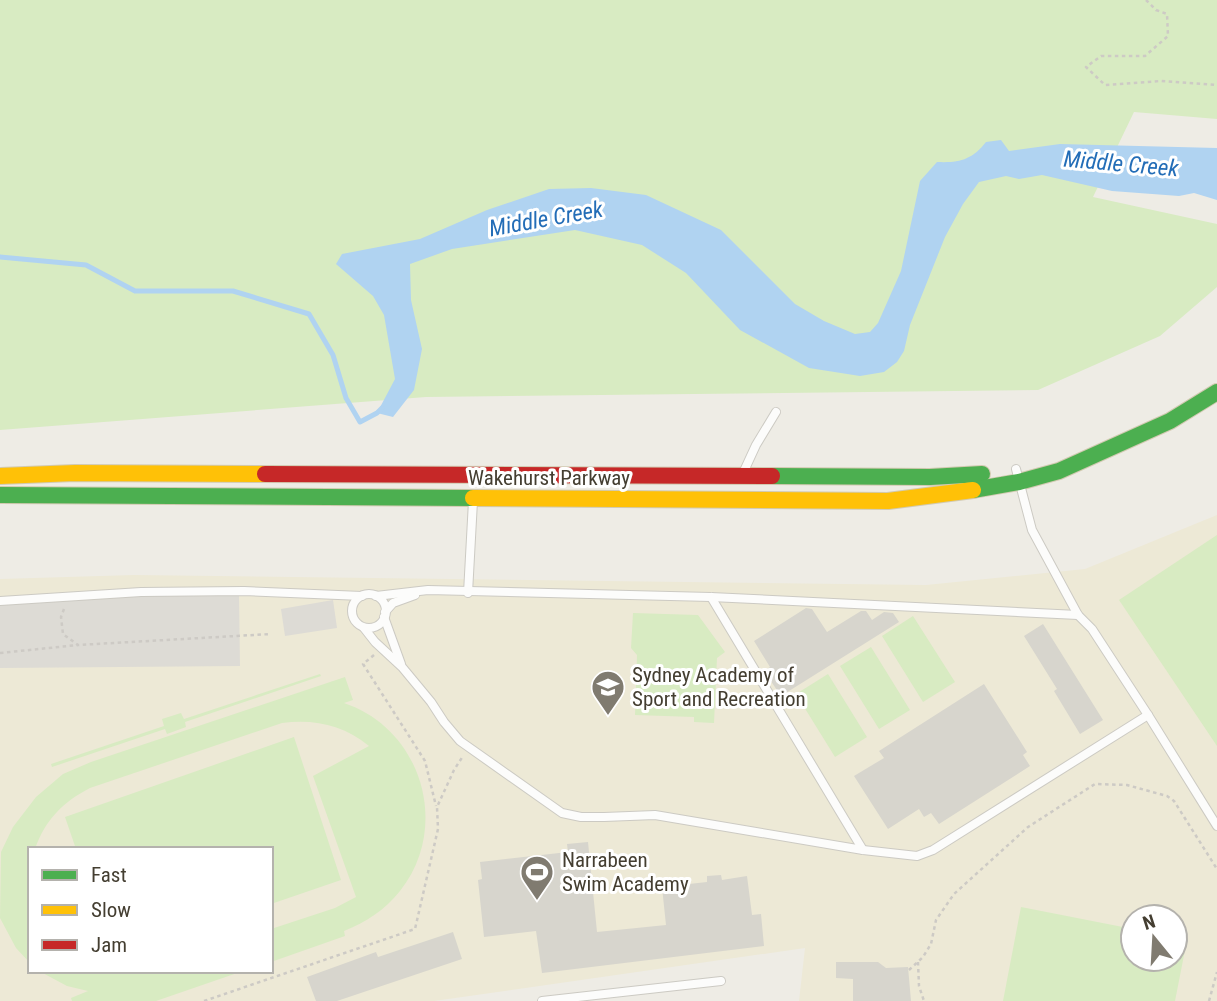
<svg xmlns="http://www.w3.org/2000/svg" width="1217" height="1001" font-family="'Roboto Condensed',sans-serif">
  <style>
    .education { fill: #ede9d6; fill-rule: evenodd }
    .green { fill: #d8ebc2 }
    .parking { fill: #dddbd5 }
    .water { fill: #b0d3f1 }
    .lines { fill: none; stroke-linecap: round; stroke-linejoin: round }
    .stream { stroke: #b0d3f1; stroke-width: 5 }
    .building { fill: #d7d5cd }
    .lane-casing { stroke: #cccac3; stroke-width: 10 }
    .fast-casing { stroke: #d2cab1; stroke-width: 18 }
    .slow-casing { stroke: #d2cab1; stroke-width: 18 }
    .jam-casing { stroke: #d2cab1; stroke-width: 18 }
    .path { stroke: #cdcac5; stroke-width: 2.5; stroke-dasharray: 3.5 3.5; stroke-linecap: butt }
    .lane { stroke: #fcfcfb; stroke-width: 8 }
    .fast { stroke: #4caf50; stroke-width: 16 }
    .slow { stroke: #ffc107; stroke-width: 16 }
    .jam { stroke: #c62828; stroke-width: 16 }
    .labels { text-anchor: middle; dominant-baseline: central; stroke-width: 6; stroke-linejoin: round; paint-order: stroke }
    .street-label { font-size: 21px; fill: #443e31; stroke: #fff }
    .poi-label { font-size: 21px; fill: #443e31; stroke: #fff; text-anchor: start }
    .water-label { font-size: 23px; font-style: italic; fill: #236db7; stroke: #fff }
  </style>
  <rect width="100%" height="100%" fill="#eeece5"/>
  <path class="education" d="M1217,515v486h-418l6,-53 -371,53h-434v-422l134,-4 792,10 159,-16zM30,849h241v122h-241zM1133,917h42v42h-42z"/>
  <g class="green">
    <path d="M0,0h1217v119l-83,-7 -41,85 124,27v63l-57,49 -122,54 -612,7 -426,33z"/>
    <path d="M1217,535v211l-98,-146z"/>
    <path d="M633,613l65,2 27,37 -8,6 -3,65 -20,-1v-5l-59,-2 2,-60 -6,-7z"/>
    <path d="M913,616l42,66 -32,20 -41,-66z"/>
    <path d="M871,647l39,63 -31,19 -39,-63z"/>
    <path d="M320,674l1,2 -136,46 1,5 -19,7 -2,-5 -113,38 -1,-3 113,-38 -2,-7 19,-6 3,6z"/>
    <path d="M828,674l39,63 -32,20 -39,-63z"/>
    <path d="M345,677l8,23 -9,3c78,26 107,124 56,188 -15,19 -34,31 -56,40l1,5 -74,26v-33l64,-21 21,-11 -43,-121 56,-30c-26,-21 -54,-27 -87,-23l-192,65c-27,14 -45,32 -55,61h-5v114l-14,-15 -16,-30 1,-66 12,-25 23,-30 27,-23 28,-12z"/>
    <path d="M294,737l47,143 -70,24v-55h-195l-11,-32z"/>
    <path d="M1021,907l112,22v30h42v-22l12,3 -12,61h-172z"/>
    <path d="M39,971h204l-87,30h-84l-1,-3 17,-7 -21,-5z"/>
  </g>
  <g class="parking">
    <path d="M239,595l1,71 -240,2v-67l55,-4z"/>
    <path d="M333,600l4,28 -52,8 -4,-27z"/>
  </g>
  <path class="water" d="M1001,140l8,11 51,-7 157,4v52l-23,-7 -15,3 -67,-5 -70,-16 -23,4 -13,-3 -27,6 -16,22 -18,33 -35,88 -6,26 -7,11 -13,10 -24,4 -51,-8 -69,-38 -54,-57 -44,-28 -67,-15 -123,19 -42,15 1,36 11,49 -8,41 -21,27 -16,-4 18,-34 -11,-64 -11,-19 -37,-32 6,-10 78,-15 67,-29 62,-21 42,-1 55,7 75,35 74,74 29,17 31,13 15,-2 8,-9 23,-52 19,-90 17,-19c22,1 35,-2 49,-20z"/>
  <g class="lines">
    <path class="stream" d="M0,257l86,8 49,26h98l76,23 24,41 13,43 14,24 17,-9 5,-5"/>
  </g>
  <g class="building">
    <path d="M806,608l6,1 15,23 34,-21h5l6,9 12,-8 9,1 6,9 -118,74 -17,-25 6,-4 -16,-26z"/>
    <path d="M1043,624l60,96 -23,14 -26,-43 3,-2 -33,-53z"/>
    <path d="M984,684l43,68 -4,3 7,11 -91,58 -8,-11 -7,4 -5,-8 -31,20 -34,-53 30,-18 -5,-7z"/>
    <path d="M588,842l9,90 69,-7 -4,-38 45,-5v-6l14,-1 1,5 25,-4 5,39 9,-1 3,32 -222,27 -6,-42 -52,6 -6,-57 4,-1 -2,-17 88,-10 -1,-8z"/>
    <path d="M453,932l9,27 -125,42h-21l-9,-24 69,-25 2,5z"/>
    <path d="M836,962h42l8,6 22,-1 3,34h-58v-22l-17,-1z"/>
  </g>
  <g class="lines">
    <defs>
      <g id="lane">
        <path d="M1016,469l16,61 46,85 14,14 56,86 69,111"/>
        <path d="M744,471l12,-26 20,-33"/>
        <path d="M468,593l5,-92"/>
        <circle cx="369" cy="611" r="17"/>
        <path d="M376,596l52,-6 283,7 367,18"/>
        <path d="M711,597l152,253"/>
        <path d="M0,601l141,-9 103,-1 118,5"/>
        <path d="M385,612l8,-9 22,-8"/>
        <path d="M384,617l17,47"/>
        <path d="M364,628l11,14 27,25 29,35 13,20 16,19 102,72 19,4h23l51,-2 208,35 54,6 16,-6 215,-135"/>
        <path d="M542,1001l179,-20"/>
      </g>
      <g id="fast">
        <path d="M772,476l158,1 52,-3"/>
        <path d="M973,490l46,-8 40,-11 111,-50 47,-29"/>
        <path d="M0,495l473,3"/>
      </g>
      <g id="slow">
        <path d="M0,476l75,-3 190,1"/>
        <path d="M473,498l415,3 85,-11"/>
      </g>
      <path id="jam" d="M265,474l507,2"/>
    </defs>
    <use href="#lane" class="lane-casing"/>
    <use href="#fast" class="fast-casing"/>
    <use href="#slow" class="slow-casing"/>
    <use href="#jam" class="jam-casing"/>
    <g class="path">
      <path d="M1146,0l10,10 11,4 1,22 -23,20h-44l-15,11 19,18 55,-4 57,4"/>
      <path d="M64,609l-3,8 2,17 15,11 193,-11"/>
      <path d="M0,653l78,-8"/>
      <path d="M374,655l-11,9 62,97 11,45"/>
      <path d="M918,962l1,24 5,15"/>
      <path d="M909,970l14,-13 8,-13 5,-24 18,-26 74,-67 67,-43 32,1 40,11 7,5 43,68"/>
      <path d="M204,1001l211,-72 23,-100 -1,-22 17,-37 9,-14"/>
      <path d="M1209,1001l8,-29"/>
    </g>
    <use href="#lane" class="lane"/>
    <use href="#fast" class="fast"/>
    <use href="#slow" class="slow"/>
    <use href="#jam" class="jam"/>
  </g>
  <defs>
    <symbol id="university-pin" viewBox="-11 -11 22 30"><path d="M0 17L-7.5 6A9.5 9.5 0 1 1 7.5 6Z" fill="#807b70" stroke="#fff"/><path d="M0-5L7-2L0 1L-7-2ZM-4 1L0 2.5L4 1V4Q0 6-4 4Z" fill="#fff"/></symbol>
    <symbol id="stadium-pin" viewBox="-11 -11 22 30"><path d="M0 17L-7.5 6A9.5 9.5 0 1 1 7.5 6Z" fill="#807b70" stroke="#fff"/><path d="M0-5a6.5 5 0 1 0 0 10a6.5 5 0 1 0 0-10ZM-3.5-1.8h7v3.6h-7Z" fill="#fff"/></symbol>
  </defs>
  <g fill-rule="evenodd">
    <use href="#university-pin" x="589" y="668" width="38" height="52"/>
    <use href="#stadium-pin" x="518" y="853" width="38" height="52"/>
  </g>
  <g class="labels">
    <g class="street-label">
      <text x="549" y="478">Wakehurst Parkway</text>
    </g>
    <g class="poi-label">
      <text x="632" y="675">Sydney Academy of<tspan x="632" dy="24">Sport and Recreation</tspan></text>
      <text x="562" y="860">Narrabeen<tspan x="562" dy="24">Swim Academy</tspan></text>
    </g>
    <g class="water-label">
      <text transform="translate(1121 164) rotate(5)">Middle Creek</text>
      <text transform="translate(546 219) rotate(-10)">Middle Creek</text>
    </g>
  </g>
  <rect x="28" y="847" width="245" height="126" fill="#ffffff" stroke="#b4b2ad" stroke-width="2"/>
  <rect x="42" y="870" width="35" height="10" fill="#4caf50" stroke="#b4b2ad" stroke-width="2"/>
  <text x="91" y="882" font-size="21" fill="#443e31">Fast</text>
  <rect x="42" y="905" width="35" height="10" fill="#ffc107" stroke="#b4b2ad" stroke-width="2"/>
  <text x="91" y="917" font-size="21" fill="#443e31">Slow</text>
  <rect x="42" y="940" width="35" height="10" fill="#c62828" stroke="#b4b2ad" stroke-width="2"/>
  <text x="91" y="952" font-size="21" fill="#443e31">Jam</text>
  <g transform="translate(1154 938) rotate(342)"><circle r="33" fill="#ffffff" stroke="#b4b2ad" stroke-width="2"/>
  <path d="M0-5L12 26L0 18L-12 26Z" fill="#807b70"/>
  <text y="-10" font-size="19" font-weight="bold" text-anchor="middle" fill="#443e31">N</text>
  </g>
</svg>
